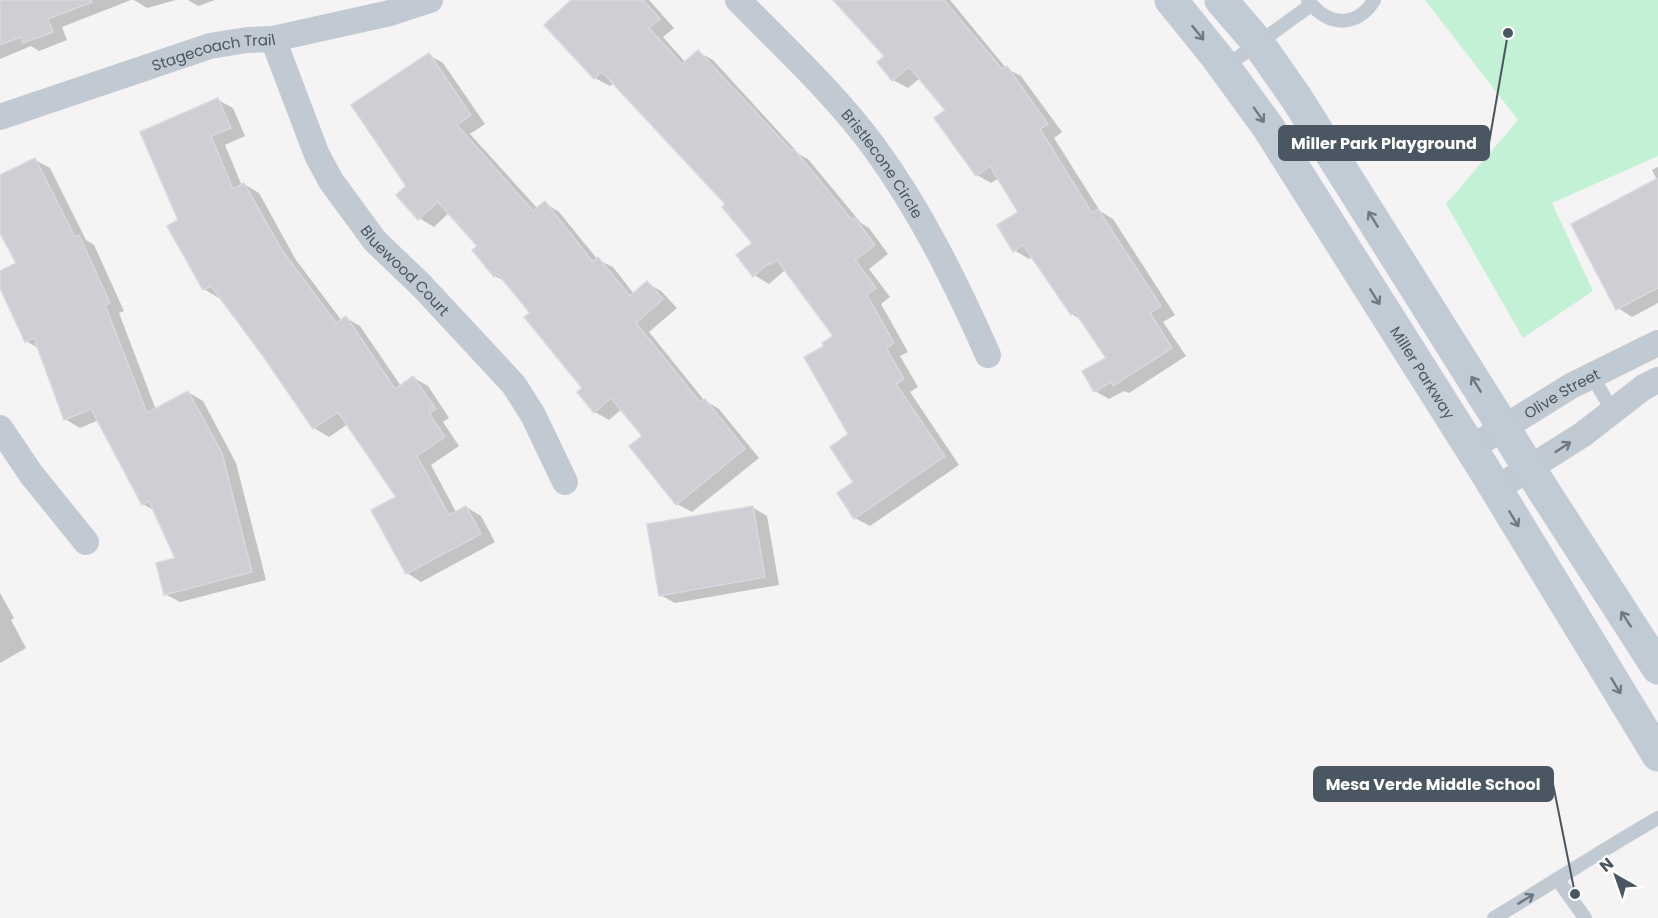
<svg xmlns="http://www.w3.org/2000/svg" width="1658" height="918" font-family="Poppins,sans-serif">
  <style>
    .green { fill: #c3f1d5 }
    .shadow { fill: #0003 }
    .building { fill: #cdcfd5; stroke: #d7d9de; stroke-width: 1.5 }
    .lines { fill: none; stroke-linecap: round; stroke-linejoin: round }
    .lane { stroke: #c1cad2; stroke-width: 14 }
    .street { stroke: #c1cad2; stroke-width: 26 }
    .secondary { stroke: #c1cbd6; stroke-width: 33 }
    .oneway { stroke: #6e7984 }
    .oneway2 { stroke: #6e7983 }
    .labels { text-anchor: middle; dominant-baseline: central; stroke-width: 6; stroke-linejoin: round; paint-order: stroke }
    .street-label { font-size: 15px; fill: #4a5661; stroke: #fff }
    .leader { fill: none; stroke: #4a5661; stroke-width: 2 }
    .callout-dot { fill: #4a5661; stroke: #fff; stroke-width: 2 }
    .callout { fill: #4a5661; stroke: #4a5661; stroke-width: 2 }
    .callout-label { font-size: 16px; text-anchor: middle; font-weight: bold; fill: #fff }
  </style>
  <rect width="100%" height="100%" fill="#f5f3f3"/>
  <path class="green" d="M1425,0h233v156l-106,47 41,88 -70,47 -77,-134 72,-84z"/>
  <g class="shadow">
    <path d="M0,0h131l-69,27 5,13 -28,11 -8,-5 -31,13z"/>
    <path d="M134,0h42l-29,8z"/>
    <path d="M188,0h27l-17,6z"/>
    <path d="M574,0h75l25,28 -11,9 23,26 12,-11 15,8 86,94 9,5 53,64 8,5 19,26 -19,15 21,28 -9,7 27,48 -8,4 18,31 -8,5 49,73 -89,61 -15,-8v-36l-5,-47 -24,-88 10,-10 -49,-66h-3l-15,13 -15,-9v-32l-27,-39 -113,-121 -4,3 -15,-8z"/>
    <path d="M835,0h115l56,68 15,8 41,56 -8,6 46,73 13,8 62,96 -12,7 23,34 -57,37 -5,-2 -15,8 -14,-8 13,-32 -25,-38 -11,-7 -39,-57 -4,2 -15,-9 7,-37 -22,-35 -8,5 -14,-8 -30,-64 -27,-33 -12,10 -15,-8 -7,-23z"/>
    <path d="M429,55l14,8 42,61 -15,10 68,75 7,-6 14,9 39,48 15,7 21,27 13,-11 14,8 16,17 -28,24 55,68 15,9 40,49 -67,54 -15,-8 -46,-57 13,-11 -22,-27 -13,11 -14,-8 -10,-23 -53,-76 -24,-30 -13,-7 -16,-30 -29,-34 -16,15 -15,-9 -11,-31z"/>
    <path d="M218,100l15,8 12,28 -20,9 17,41 2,-2 15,9 37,67 46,61 4,-3 14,8 41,60 13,-8 14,8 21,32 -6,4 16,24 -28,19 25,47 10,-5 15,9 14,26 -74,40 -14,-9 -9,-76 -50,-73 -19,13 -15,-9 -93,-131 -2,1 -15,-9 -24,-68z"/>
    <path d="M35,160l15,8 36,72 8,5 30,66 -5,2 37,97 32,-18 15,9 33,62 30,117 -86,22 -15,-8 13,-35 -23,-48 -12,-7 -44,-84 -19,8 -15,-9 -25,-70 -14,-8 -26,-57v-12l18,-8 -18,-35v-52z"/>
    <path d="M1658,167v136l-26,14 -14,-9 39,-128 -5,-10z"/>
    <path d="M752,507l15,9 12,69 -104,18 -15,-8z"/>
    <path d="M0,593l14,25 -3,2 15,28 -26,15z"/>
  </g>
  <g class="building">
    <path d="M0,0h91l1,2 -44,17 5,13 -30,11 -2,-6 -21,8z"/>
    <path d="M571,0h72l17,19 -11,9 33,36 16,-14 93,100 3,-1 58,71 3,-2 20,27 -20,15 21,28 -9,7 27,48 -8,5 18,31 -8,5 49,72 -91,63 -17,-26 16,-11 -23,-35 18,-13 -44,-77 20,-11 -2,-3 11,-7 -56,-76 -7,5 -1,-2 -16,14 -17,-22 16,-12 -30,-36 3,-3 -123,-132 -8,7 -50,-54z"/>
    <path d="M833,0h111l58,69 5,-3 41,58 -8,5 52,84 6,-4 63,97 -11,7 22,35 -59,38 -2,-4 -17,10 -12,-21 24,-13 -31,-46 -4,3 -48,-70 -10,7 -16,-27 21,-13 -28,-46 -14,10 -42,-58 11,-8 -36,-43 -17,14 -15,-19 7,-6z"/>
    <path d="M429,53l42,62 -14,10 76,86 12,-10 48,61 5,-5 32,39 17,-15 16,18 -27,24 64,79 5,-3 40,50 -69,56 -47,-59 13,-10 -31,-38 -17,15 -17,-21 5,-4 -58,-71 6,-4 -32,-39 -4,3 -22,-27 5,-4 -39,-44 -20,18 -22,-25 10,-9 -55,-81z"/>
    <path d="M218,98l13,30 -20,8 22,53 11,-6 38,67 54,73 10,-7 49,73 18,-13 23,33 -7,4 16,24 -28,19 32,59 17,-9 15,28 -75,40 -35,-64 25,-13 -58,-85 -25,17 -50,-73 -52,-70 -8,4 -36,-64 11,-6 -38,-88z"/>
    <path d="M35,158l40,79 4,-2 31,68 -5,2 42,108 41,-22 34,62 30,119 -88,23 -8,-32 19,-5 -26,-57 -7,4 -51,-96 -27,11 -30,-82 -9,4 -25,-54v-17l16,-8 -16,-30v-58z"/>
    <path d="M1658,178v110l-42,22 -45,-86z"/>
    <path d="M753,506l12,71 -106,19 -12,-72z"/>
  </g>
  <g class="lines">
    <g class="lane">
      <path d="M1308,0c18,26 49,29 66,0"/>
      <path d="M1225,67l86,-62"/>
      <path d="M1592,376l20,34"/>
      <path d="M1558,880l27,38"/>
      <path d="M1494,918c55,-33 108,-68 164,-100"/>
    </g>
    <g class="street">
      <path id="s1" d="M738,0c46,47 97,94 136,147 47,64 82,136 114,208"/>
      <path id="s2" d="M273,39l44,116 14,26 44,60 46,44 93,100 19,30 32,67"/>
      <path id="s3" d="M0,117l210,-71 37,-6 26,-1 117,-26 40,-13"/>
      <path d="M0,428l31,46 55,68"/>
      <path id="s4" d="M1471,448l100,-62 87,-43"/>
      <path d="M1496,489l86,-54 62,-48 14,-7"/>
    </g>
    <g class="secondary">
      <path id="s5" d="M1171,0l46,57 51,70 216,342 174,286"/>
      <path d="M1221,0l37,43 39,56 232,369 129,200"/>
    </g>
  </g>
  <defs><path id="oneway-shaft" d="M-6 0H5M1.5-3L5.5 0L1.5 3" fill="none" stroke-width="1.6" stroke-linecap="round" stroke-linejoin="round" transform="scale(1.5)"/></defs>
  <g class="oneway">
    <use href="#oneway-shaft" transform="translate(1198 33) rotate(51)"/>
    <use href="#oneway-shaft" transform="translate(1259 115) rotate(55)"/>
    <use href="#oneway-shaft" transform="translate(1373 219) rotate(-122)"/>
    <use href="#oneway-shaft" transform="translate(1375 297) rotate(58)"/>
    <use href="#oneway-shaft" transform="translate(1476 384) rotate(-122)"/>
    <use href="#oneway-shaft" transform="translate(1514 519) rotate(59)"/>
    <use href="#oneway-shaft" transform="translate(1626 619) rotate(-123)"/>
    <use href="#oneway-shaft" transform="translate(1616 686) rotate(59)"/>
  </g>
  <g class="oneway2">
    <use href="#oneway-shaft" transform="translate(1563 447) rotate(-33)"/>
    <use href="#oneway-shaft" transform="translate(1526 899) rotate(-31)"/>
  </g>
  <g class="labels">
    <g class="street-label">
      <text stroke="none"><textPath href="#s3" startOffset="224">Stagecoach Trail</textPath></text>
      <text stroke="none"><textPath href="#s1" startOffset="219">Bristlecone Circle</textPath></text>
      <text stroke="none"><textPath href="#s2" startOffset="270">Bluewood Court</textPath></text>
      <text stroke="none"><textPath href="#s5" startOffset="450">Miller Parkway</textPath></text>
      <text stroke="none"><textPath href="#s4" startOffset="106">Olive Street</textPath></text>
    </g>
  </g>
  <path class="leader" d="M1508 33L1489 143M1575 894L1553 784"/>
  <g class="callout-dot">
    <circle cx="1508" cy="33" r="6"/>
    <circle cx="1575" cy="894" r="6"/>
  </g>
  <g class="callout">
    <rect x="1279" y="126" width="210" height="34" rx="6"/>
    <rect x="1314" y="767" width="239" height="34" rx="6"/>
  </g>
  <g class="callout-label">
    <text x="1384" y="149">Miller Park Playground</text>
    <text x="1433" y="790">Mesa Verde Middle School</text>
  </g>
  <g transform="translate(1616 876) rotate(320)" stroke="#ffffff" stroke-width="4.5" paint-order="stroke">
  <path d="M0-4.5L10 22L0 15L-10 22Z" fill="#4a5661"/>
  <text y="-9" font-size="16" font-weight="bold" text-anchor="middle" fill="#4a5661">N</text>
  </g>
</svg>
